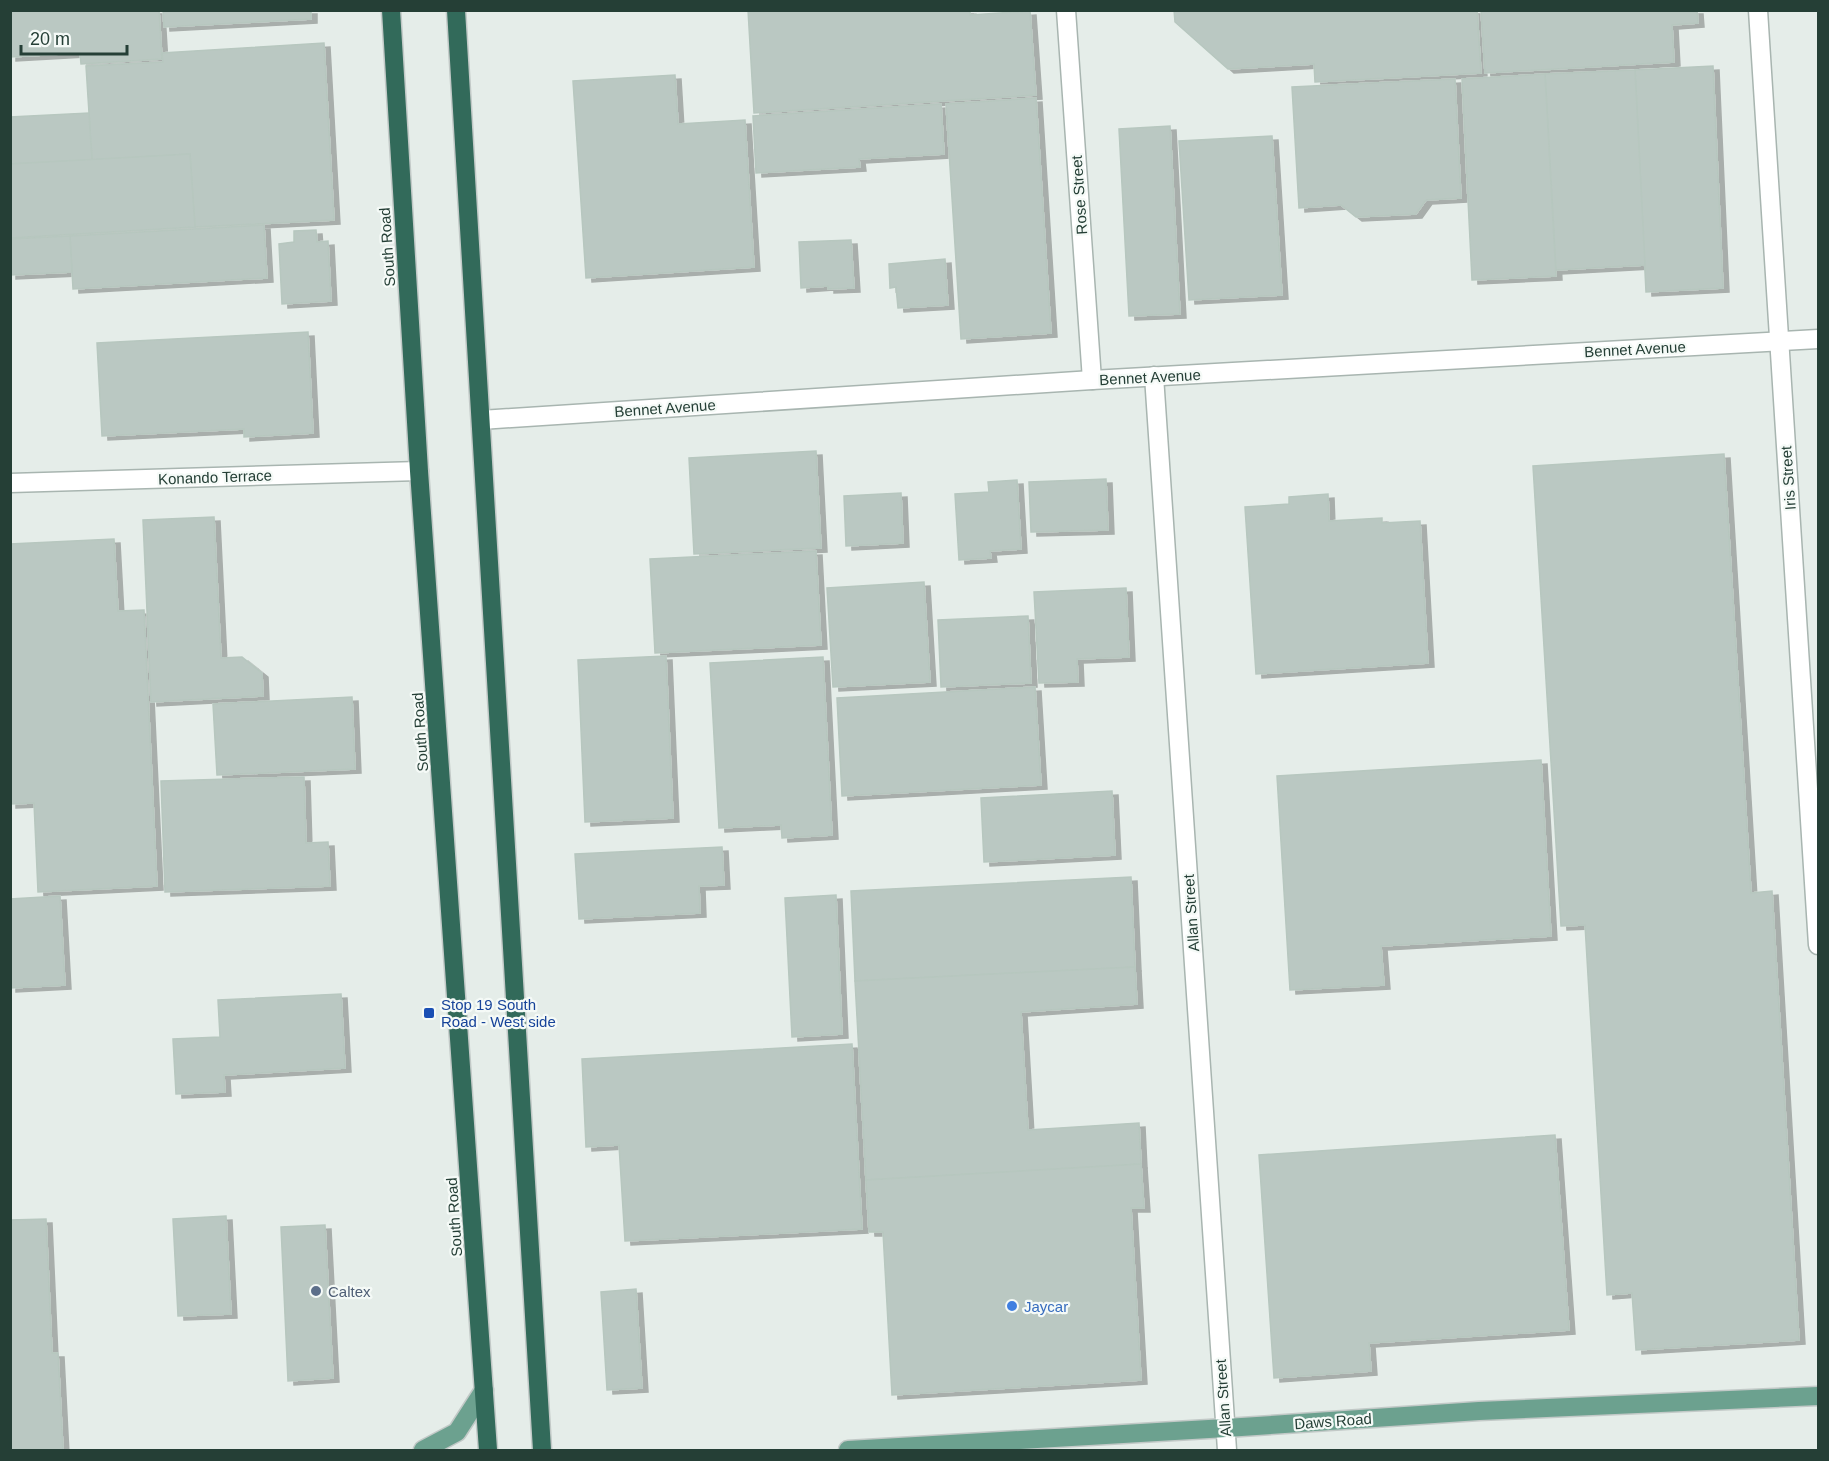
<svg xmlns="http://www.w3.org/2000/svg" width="1829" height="1461" font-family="Arial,sans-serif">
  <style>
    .building { fill: #bac8c2; stroke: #b7c7bf; stroke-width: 1.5; filter: url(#shadow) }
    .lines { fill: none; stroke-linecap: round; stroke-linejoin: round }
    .minor-casing { stroke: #a8b5b0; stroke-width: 21 }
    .major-casing { stroke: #c2c9c7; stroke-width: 21 }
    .highway-casing { stroke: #c2c9c7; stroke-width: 21 }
    .minor { stroke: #fff; stroke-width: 18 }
    .major { stroke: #6ca18f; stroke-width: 18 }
    .highway { stroke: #326a5a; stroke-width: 18 }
    .transit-dot { fill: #1a4fb4; stroke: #f5faf7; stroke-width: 2 }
    .service-dot { fill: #5c6f8a; stroke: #f5faf7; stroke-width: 2 }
    .shop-dot { fill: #3f7fe0; stroke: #f5faf7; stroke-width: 2 }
    .labels { text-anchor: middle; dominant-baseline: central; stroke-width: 4.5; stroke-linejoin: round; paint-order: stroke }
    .street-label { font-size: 15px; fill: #253f36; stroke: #f5faf7 }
    .transit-label { font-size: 15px; fill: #164399; stroke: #f5faf7; text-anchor: start }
    .service-label { font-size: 15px; fill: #4e5e75; stroke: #f5faf7; text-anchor: start }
    .shop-label { font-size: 15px; fill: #366cbe; stroke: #f5faf7; text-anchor: start }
  </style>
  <defs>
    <filter id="shadow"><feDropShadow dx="6" dy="4" stdDeviation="0" flood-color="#0004"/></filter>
  </defs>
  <rect width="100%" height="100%" fill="#e5ede9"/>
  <g class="building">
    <path d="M10,10h149l3,49 -81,5 -1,-11 -70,4z"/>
    <path d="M163,10h148v9l-147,8z"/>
    <path d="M748,10h222v5l60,-4 6,84 -282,18z"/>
    <path d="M1174,10h303l4,63 -166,9 -1,-18 -86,5 -53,-47z"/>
    <path d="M1481,10h216l1,13 -26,2 2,37 -189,11z"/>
    <path d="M324,43l10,177 -139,7 -5,-73 -98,6 -6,-94 77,-4 -1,-9z"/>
    <path d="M1713,66l10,222 -77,4 -11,-222z"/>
    <path d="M1635,70l10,195 -89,5 -11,-196z"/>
    <path d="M1545,74l11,202 -84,4 -10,-201z"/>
    <path d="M675,75l3,49 67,-4 9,147 -168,11 -13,-197z"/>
    <path d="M1455,79l6,119 -35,2 -10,14 -60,3 -15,-12 -42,3 -7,-121z"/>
    <path d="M1036,98l15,235 -90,6 -15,-235z"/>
    <path d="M941,104l3,50 -85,5 1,8 -104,6 -3,-57z"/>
    <path d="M89,113l3,47 -82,4v-47z"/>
    <path d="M1170,126l10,188 -51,2 -10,-187z"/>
    <path d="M1272,136l10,159 -93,5 -10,-159z"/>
    <path d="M190,154l5,73 -185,11v-74z"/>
    <path d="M264,225l3,53 -194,11 -3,-53z"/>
    <path d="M316,230l1,12 11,-1 3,60 -49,3 -3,-60 15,-2v-11z"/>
    <path d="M70,236l2,36 -62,3v-36z"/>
    <path d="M851,240l3,48 -26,1v-3l-27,2 -2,-46z"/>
    <path d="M945,259l3,46 -50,3 -2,-21 -6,1 -1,-24z"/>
    <path d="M308,332l5,101 -69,4v-8l-142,7 -5,-93z"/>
    <path d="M816,451l5,97 -127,6 -5,-96z"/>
    <path d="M1724,454l27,439 21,-2 27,449 -163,10 -4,-57 -25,2 -22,-370 -24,1 -28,-460z"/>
    <path d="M1106,479l2,51 -77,2 -2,-50z"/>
    <path d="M1017,480l4,69 -31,2 1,7 -32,2 -4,-66 34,-2 -1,-10z"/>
    <path d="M901,493l2,50 -57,3 -2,-50z"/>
    <path d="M1328,494l1,27 53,-3v5l38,-2 8,142 -172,11 -11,-167 44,-3v-7z"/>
    <path d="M214,517l7,141 21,-1 20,16 1,23 -112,6 -8,-182z"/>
    <path d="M114,539l4,72 26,-1 13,276 -119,6 -4,-89 -24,1v-260z"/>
    <path d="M816,551l5,94 -166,8 -5,-94z"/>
    <path d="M924,582l6,100 -97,5 -6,-99z"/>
    <path d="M1126,588l3,69 -52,2 1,23 -39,1 -5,-91z"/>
    <path d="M1028,616l3,67 -90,4 -3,-67z"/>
    <path d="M666,656l7,162 -88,4 -7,-162z"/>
    <path d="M823,657l9,178 -50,3 -1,-13 -62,3 -9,-165z"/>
    <path d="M1035,687l6,98 -199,11 -5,-98z"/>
    <path d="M352,697l3,72 -138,6 -4,-71z"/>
    <path d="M1541,760l10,176 -170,10 3,39 -94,5 -13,-214z"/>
    <path d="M304,777l2,66 22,-1 2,44 -165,6 -4,-111z"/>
    <path d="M1112,791l3,64 -131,7 -3,-64z"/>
    <path d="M722,847l2,38 -25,1 1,27 -121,6 -4,-65z"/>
    <path d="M1131,877l4,90 -280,14 -4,-90z"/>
    <path d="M836,895l6,139 -50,3 -7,-139z"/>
    <path d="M60,896l5,89 -55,3v-89z"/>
    <path d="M1135,967l2,37 -116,8 7,118 111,-7 2,41 -275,16 -11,-199z"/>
    <path d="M341,994l4,74 -121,7 1,17 -49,2 -3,-55 47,-2 -2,-37z"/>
    <path d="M852,1044l10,185 -237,12 -6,-96 -33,2 -4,-88z"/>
    <path d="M1555,1135l14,195 -200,13 2,28 -97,7 -15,-223z"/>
    <path d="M1141,1164l3,44h-13l10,172 -249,15 -9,-163h-14l-3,-52z"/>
    <path d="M226,1216l5,98 -53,2 -5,-97z"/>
    <path d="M46,1219l6,134h6l5,97h-53v-230z"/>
    <path d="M325,1225l8,153 -45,3 -7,-154z"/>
    <path d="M636,1289l6,99 -35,2 -6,-98z"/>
  </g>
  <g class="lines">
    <defs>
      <g id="minor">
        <path d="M1066,10l26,370"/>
        <path d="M1758,10l60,935"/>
        <path d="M1154,376l73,1074"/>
        <path d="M481,420l611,-40 726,-41"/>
        <path d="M10,483l409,-12"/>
      </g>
      <g id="major">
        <path d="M423,1450l34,-18 27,-42"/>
        <path d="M848,1450l378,-22 253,-17 339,-15"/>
      </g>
      <g id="highway">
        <path d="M391,10l28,461 69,979"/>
        <path d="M456,10l86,1440"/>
      </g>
    </defs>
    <use href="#minor" class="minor-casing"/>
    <use href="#major" class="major-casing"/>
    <use href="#highway" class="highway-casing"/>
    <use href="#minor" class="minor"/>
    <use href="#major" class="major"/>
    <use href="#highway" class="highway"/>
  </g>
  <rect class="transit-dot" x="423" y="1007" width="12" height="12" rx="3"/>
  <circle class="service-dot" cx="316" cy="1291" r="6"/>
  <circle class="shop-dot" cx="1012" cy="1306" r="6"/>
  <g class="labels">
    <g class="street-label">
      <text transform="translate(1079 195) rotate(-94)">Rose Street</text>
      <text transform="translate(387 247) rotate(-94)">South Road</text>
      <text transform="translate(1635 349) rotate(-3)">Bennet Avenue</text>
      <text transform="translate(1150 377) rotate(-3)">Bennet Avenue</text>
      <text transform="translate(665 408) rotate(-4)">Bennet Avenue</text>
      <text transform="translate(215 477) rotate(-2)">Konando Terrace</text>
      <text transform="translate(1788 478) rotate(-94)">Iris Street</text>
      <text transform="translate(420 732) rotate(-94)">South Road</text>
      <text transform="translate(1191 913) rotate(-94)">Allan Street</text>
      <text transform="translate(454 1217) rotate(-94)">South Road</text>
      <text transform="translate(1223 1398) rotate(-94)">Allan Street</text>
      <text transform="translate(1333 1421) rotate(-4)">Daws Road</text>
    </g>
    <g class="transit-label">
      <text x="441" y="1004">Stop 19 South<tspan x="441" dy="17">Road - West side</tspan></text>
    </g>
    <g class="service-label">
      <text x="328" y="1291">Caltex</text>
    </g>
    <g class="shop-label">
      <text x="1024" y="1306">Jaycar</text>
    </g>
  </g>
  <rect width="1829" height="1461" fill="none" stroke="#253f36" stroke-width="24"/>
  <path d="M21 45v9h106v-9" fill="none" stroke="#253f36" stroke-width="3"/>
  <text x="30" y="45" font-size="18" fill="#253f36" stroke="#f5faf7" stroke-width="4.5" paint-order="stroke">20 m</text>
</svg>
